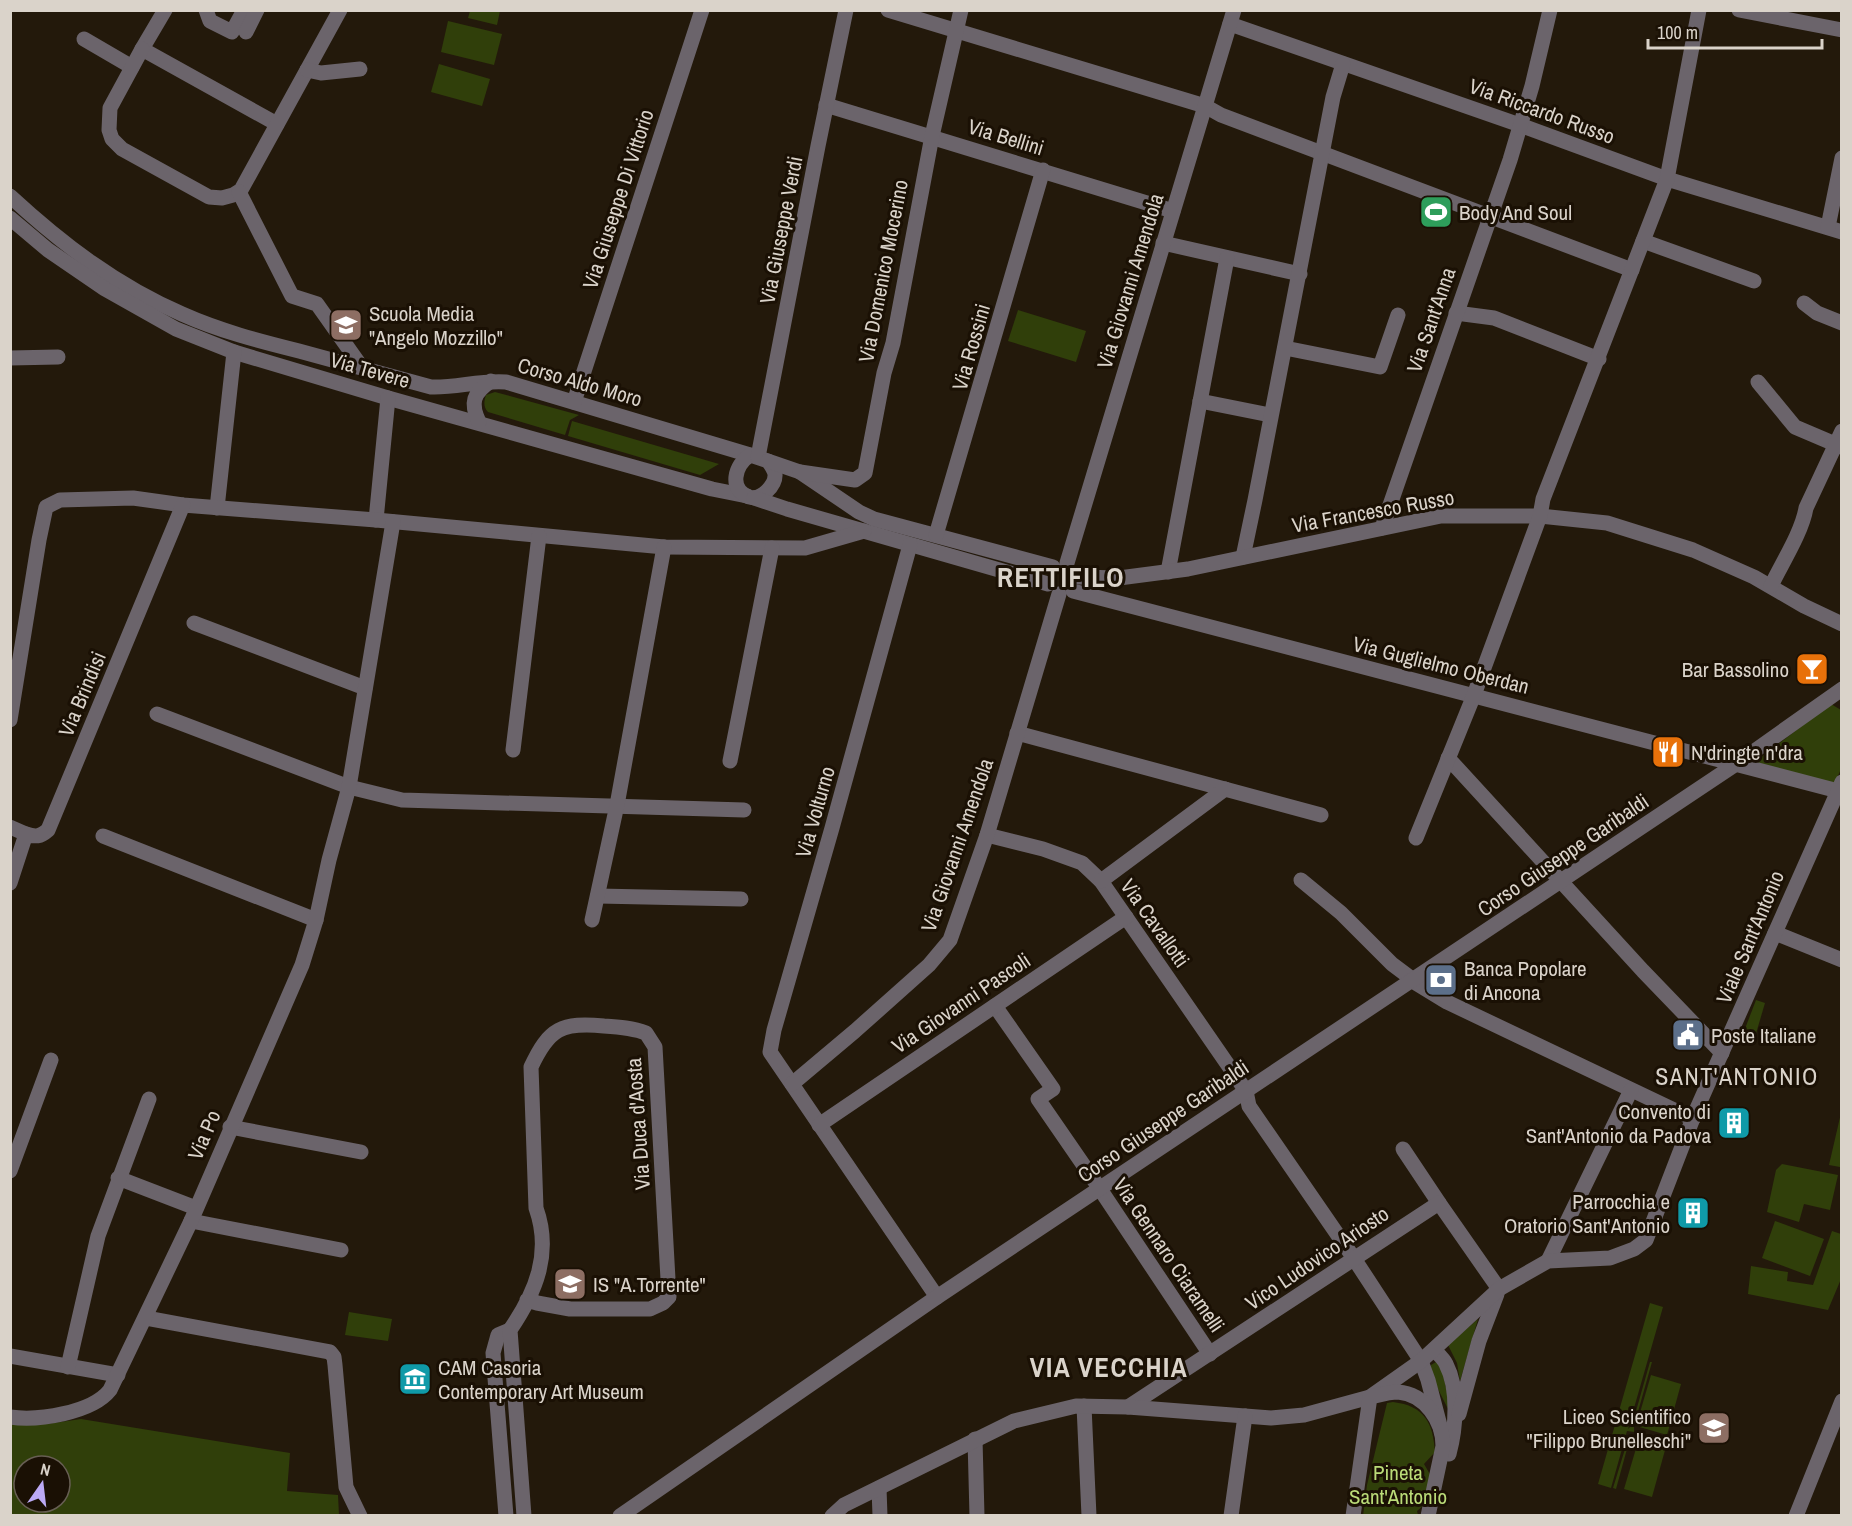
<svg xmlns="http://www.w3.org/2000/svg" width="1852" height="1526" font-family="'Archivo Narrow',sans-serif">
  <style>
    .green { fill: #303f0a; fill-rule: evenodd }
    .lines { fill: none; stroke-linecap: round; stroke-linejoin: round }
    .minor { stroke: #6b646b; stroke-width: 15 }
    .labels { text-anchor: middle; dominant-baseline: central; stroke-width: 6; stroke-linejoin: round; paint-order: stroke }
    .street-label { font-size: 21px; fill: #dad3ca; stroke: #1a1004 }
    .poi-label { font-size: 21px; fill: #dad3ca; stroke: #1a1004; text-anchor: start }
    .park-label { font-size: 21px; fill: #badb78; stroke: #1a1004 }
    .quarter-label { font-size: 24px; letter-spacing: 1.5px; fill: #dad3ca; stroke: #1a1004 }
    .district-label { font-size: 27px; font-weight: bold; letter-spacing: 1.5px; fill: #dad3ca; stroke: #1a1004 }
  </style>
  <rect width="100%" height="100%" fill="#23190b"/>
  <g class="green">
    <path d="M470,11h30l-3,14 -29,-7z"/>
    <path d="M448,21l54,13 -8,31 -53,-13z"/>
    <path d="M439,64l51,15 -8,27 -51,-14z"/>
    <path d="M1018,310l68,21 -10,31 -68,-21z"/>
    <path d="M495,392l84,23 -9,5 -5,15 -77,-23c-5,-5 -4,-11 -2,-17z"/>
    <path d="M572,421l147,43 -19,11 -132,-39z"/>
    <path d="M1831,704l10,6v59l-7,16 -82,-21z"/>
    <path d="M1756,1000l9,3 -10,34 -12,-3z"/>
    <path d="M1841,1113l1,52 -2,2 -11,-2z"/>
    <path d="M1782,1164l56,11 -8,35 -26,-6 -5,18 -32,-10 9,-42z"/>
    <path d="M1775,1221l49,18 -14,37 -48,-18z"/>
    <path d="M1832,1231l9,3v45l-13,31 -80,-16 3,-28 37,6 -1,9 26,4z"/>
    <path d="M1650,1303l13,4 -35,122 4,-4 18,-63h2l-18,64v6l-7,-1 -3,10 7,2 -4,6 -11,40 -3,-1 12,-39 -1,-7 -13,46 -13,-4z"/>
    <path d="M349,1312l43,7 -4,22 -43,-6z"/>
    <path d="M1478,1319l-18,62 -3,-18 -9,-18z"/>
    <path d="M1436,1362l5,2 9,43 -2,2 -19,-38 2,-6z"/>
    <path d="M1651,1375l30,9 -14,51 -31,-9z"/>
    <path d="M1393,1402c32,4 40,21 42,50l-11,12 7,12 -6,28 -8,7 1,4 -55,1 4,-31 20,-82z"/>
    <path d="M81,1419l209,34 -3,38 51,4 1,20h-328l-1,-91h37zM24,1466h36v36h-36z"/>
    <path d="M1640,1435l27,8 -15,54 -28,-8z"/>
  </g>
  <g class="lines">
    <g class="minor">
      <path d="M165,10l-23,39 135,75"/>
      <path d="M206,10l4,11 22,11 12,-22"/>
      <path d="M888,10l317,96 16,9 411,155"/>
      <path d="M1739,10l103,20"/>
      <path d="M1230,24l290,101 147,54 175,53"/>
      <path d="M246,32l11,-22"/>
      <path d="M84,39l48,28"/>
      <path d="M142,49l-32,59 -1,22 3,9 10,10 87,48 13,1 11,-3 8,-5 99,-180"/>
      <path d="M307,70l14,3 39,-4"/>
      <path d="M826,105l347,106"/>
      <path d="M239,192l53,104 25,8 46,65"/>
      <path d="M10,196c52,48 107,90 172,118 38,17 77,27 117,37 44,12 88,24 132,36 25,1 49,-7 75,-5l244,73"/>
      <path d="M10,218l38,32 57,39 71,40 58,23 154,46 324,91 35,7"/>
      <path d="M1828,227l14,-69"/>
      <path d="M1643,241l111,40"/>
      <path d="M1163,243l137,31"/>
      <path d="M1804,303l13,10 25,10"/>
      <path d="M1456,313l38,5 105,41"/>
      <path d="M1285,348l95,19 18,-52"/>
      <path d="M10,358l48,-1"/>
      <path d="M1758,382l37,45 47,20"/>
      <path d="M1200,401l70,14"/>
      <path d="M574,402l128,-392"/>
      <path d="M479,422c-9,-19 -6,-29 12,-41"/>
      <path d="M750,455l18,6c3,4 6,8 7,13 1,11 -14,27 -26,23 -21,-8 -14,-32 1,-42z"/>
      <path d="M758,457l60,-311 28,-136"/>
      <path d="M768,461l32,11 59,40 15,7 179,48"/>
      <path d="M800,472l55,8 10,-7 19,-100 9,-30 39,-207 29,-126"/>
      <path d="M754,498l33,11 261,75"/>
      <path d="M217,508l17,-156"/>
      <path d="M376,520l12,-122"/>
      <path d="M1382,528l128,-368 22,-74 18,-76"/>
      <path d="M936,535l107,-365"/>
      <path d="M910,545l-78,283 -58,202 -4,22 167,245"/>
      <path d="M1243,557l12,-57 78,-403 10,-33"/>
      <path d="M1067,563l167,-553"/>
      <path d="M1168,572l59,-314"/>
      <path d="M1079,577l40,1 69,-9 253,-53h99l67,7 86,27 61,27 50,29 38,18"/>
      <path d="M1771,586c11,-23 31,-54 35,-78l36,-77"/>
      <path d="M1073,591l769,201"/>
      <path d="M194,623l171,65"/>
      <path d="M157,714l192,73 53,13 342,10"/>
      <path d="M10,720l29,-180 7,-33 14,-7 73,-2 50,7 193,15 288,27 141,1 59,-17"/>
      <path d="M1017,733l304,82"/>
      <path d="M513,750l26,-214"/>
      <path d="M1448,758l195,213 79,82"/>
      <path d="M730,761l42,-213"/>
      <path d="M10,827l16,7"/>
      <path d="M987,835l56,14 39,14 19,18 145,210 3,15 104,151 68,104 7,19 15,57"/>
      <path d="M103,836l213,84"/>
      <path d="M1416,838l58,-143 66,-179 3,-17 124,-320 32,-169"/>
      <path d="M1301,880l40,33 51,51 20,15"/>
      <path d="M1101,881l124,-92"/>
      <path d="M10,883l16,-49c10,3 14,3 22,-4l135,-325"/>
      <path d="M598,896l143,3"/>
      <path d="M592,920l25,-115 47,-258"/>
      <path d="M1775,933l67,27"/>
      <path d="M1411,980l36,22 246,117"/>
      <path d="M995,1006l58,83 -15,10 62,90 110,165"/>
      <path d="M792,1084l63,-53 74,-66 21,-25 37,-105 72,-241"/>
      <path d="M819,1125l307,-208"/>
      <path d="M230,1127l131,25"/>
      <path d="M1403,1149l36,54"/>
      <path d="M10,1171l41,-111"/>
      <path d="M118,1178l78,30"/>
      <path d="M191,1221l150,29"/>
      <path d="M1548,1261l83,-171"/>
      <path d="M146,1318l184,34 4,5 1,8 11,122 14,29"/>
      <path d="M1434,1350c4,4 10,9 12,14 13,25 10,64 3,90"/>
      <path d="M10,1356l108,19"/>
      <path d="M68,1367l30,-131 51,-137"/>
      <path d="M1084,1406l5,110"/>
      <path d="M1128,1407l311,-204 60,86"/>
      <path d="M1459,1414l20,-73 18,-47"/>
      <path d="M10,1417c28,4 82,-4 100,-27l81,-169 111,-256 14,-45 13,-60 20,-73 44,-265"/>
      <path d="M975,1439l2,77"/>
      <path d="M879,1488l1,28"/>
      <path d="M506,1516l-13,-163 5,-18 12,-5"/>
      <path d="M524,1516l-14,-186c26,-38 42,-77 26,-122l-5,-141c18,-39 31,-45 73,-41 15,1 29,2 42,7l9,14 14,250 -6,6 -13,6h-80l-33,-6 -10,-3"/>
      <path d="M620,1516l317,-219 799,-533 106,-75"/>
      <path d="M832,1516l12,-11 170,-84 62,-15 52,1 143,11 33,-3 66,-18 51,-36 78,-72 49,-28 62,-3 24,-9 12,-9 49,-127 147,-331"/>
      <path d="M1231,1516l14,-100"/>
      <path d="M1353,1516l17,-119c9,-2 19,-5 28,-5 27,2 45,29 45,54l-15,70"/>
      <path d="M1796,1516l46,-115"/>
    </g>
  </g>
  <defs>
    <symbol id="stadium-square" viewBox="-11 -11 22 22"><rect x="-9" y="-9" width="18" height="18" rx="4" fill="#2e9e5b" stroke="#1a1004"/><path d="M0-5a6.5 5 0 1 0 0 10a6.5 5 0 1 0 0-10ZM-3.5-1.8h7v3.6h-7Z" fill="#fff"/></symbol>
    <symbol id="school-square" viewBox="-11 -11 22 22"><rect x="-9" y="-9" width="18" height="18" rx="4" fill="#8d6e63" stroke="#1a1004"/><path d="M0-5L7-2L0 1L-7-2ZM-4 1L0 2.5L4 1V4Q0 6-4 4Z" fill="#fff"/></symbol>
    <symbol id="bar-square" viewBox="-11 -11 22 22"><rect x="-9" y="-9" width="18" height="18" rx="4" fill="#e8710a" stroke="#1a1004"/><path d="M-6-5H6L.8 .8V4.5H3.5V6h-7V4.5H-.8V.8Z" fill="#fff"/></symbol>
    <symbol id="restaurant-square" viewBox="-11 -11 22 22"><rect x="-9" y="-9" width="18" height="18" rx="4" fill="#e8710a" stroke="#1a1004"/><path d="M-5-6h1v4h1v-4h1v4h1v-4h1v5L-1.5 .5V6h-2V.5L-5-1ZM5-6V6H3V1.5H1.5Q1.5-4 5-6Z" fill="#fff"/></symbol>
    <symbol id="bank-square" viewBox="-11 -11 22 22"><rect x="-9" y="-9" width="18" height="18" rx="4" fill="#5c6f8a" stroke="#1a1004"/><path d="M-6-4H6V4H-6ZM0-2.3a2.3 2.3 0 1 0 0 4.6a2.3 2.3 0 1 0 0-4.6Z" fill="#fff"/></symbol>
    <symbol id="civic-square" viewBox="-11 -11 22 22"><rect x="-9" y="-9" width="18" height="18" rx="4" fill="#5c6f8a" stroke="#1a1004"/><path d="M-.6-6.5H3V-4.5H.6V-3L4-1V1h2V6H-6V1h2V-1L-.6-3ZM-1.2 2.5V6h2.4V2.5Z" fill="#fff"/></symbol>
    <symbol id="building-square" viewBox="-11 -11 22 22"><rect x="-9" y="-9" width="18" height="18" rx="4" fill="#0f9aa8" stroke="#1a1004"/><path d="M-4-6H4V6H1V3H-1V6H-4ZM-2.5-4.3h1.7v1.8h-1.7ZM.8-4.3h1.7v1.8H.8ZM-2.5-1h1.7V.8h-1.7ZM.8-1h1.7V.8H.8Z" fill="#fff"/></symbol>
    <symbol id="museum-square" viewBox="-11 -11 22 22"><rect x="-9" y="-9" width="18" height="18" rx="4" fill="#0f9aa8" stroke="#1a1004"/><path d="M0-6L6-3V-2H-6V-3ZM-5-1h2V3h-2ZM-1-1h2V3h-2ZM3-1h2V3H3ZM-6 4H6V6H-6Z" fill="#fff"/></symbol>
  </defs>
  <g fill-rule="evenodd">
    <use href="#stadium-square" x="1417" y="193" width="38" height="38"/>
    <use href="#school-square" x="327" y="306" width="38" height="38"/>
    <use href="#bar-square" x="1793" y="650" width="38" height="38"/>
    <use href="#restaurant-square" x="1649" y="733" width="38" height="38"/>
    <use href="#bank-square" x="1422" y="961" width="38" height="38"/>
    <use href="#civic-square" x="1669" y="1016" width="38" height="38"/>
    <use href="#building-square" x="1715" y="1104" width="38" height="38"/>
    <use href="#building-square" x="1674" y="1194" width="38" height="38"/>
    <use href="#school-square" x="551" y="1265" width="38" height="38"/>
    <use href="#museum-square" x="396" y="1360" width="38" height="38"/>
    <use href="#school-square" x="1695" y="1409" width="38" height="38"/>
  </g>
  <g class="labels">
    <g class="street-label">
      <text transform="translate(1542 111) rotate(20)">Via Riccardo Russo</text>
      <text transform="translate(1006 137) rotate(17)">Via Bellini</text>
      <text transform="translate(618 199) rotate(-72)">Via Giuseppe Di Vittorio</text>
      <text transform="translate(781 230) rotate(-79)">Via Giuseppe Verdi</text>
      <text transform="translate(883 271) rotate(-79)">Via Domenico Mocerino</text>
      <text transform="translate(1130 281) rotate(-73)">Via Giovanni Amendola</text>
      <text transform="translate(1431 320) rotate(-71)">Via Sant'Anna</text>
      <text transform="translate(971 347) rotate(-74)">Via Rossini</text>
      <text transform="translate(370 370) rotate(16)">Via Tevere</text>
      <text transform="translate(580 382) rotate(16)">Corso Aldo Moro</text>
      <text transform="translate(1373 511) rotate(-10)">Via Francesco Russo</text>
      <text transform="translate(1441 665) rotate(14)">Via Guglielmo Oberdan</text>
      <text transform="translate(82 694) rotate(-67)">Via Brindisi</text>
      <text transform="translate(815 812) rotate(-74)">Via Volturno</text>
      <text transform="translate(957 845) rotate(-71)">Via Giovanni Amendola</text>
      <text transform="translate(1563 855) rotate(-34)">Corso Giuseppe Garibaldi</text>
      <text transform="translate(1155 923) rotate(55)">Via Cavallotti</text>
      <text transform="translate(1750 937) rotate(-67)">Viale Sant'Antonio</text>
      <text transform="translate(961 1003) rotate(-34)">Via Giovanni Pascoli</text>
      <text transform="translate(1163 1121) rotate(-34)">Corso Giuseppe Garibaldi</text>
      <text transform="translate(638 1124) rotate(-94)">Via Duca d'Aosta</text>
      <text transform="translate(204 1135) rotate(-67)">Via Po</text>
      <text transform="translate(1169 1255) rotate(56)">Via Gennaro Ciaramelli</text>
      <text transform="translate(1317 1258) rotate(-34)">Vico Ludovico Ariosto</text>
    </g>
    <g class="poi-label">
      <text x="1459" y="212">Body And Soul</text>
      <text x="369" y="313">Scuola Media<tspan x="369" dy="24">"Angelo Mozzillo"</tspan></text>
      <text x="1789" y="669" text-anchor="end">Bar Bassolino</text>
      <text x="1691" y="752">N'dringte n'dra</text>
      <text x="1464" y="968">Banca Popolare<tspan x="1464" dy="24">di Ancona</tspan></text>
      <text x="1711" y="1035">Poste Italiane</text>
      <text x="1711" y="1111" text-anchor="end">Convento di<tspan x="1711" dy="24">Sant'Antonio da Padova</tspan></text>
      <text x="1670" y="1201" text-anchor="end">Parrocchia e<tspan x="1670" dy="24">Oratorio Sant'Antonio</tspan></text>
      <text x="593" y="1284">IS "A.Torrente"</text>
      <text x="438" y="1367">CAM Casoria<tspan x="438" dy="24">Contemporary Art Museum</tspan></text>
      <text x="1691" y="1416" text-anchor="end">Liceo Scientifico<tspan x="1691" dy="24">"Filippo Brunelleschi"</tspan></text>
    </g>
    <g class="park-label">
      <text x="1398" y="1472">Pineta<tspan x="1398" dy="24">Sant'Antonio</tspan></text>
    </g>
    <g class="quarter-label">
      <text x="1737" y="1076">SANT'ANTONIO</text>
    </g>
    <g class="district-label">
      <text x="1061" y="577">RETTIFILO</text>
      <text x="1109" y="1367">VIA VECCHIA</text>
    </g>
  </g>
  <rect width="1852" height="1526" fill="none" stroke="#dad3ca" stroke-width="24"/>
  <g transform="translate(42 1484) rotate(14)"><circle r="28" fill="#1a1004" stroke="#675e53" stroke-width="1.5"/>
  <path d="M0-4.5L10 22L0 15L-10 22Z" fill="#bcaaf5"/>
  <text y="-9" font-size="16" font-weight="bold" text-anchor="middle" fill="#dad3ca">N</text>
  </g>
  <path d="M1648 39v9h174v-9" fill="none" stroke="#dad3ca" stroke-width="3"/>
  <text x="1657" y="39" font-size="18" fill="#dad3ca" stroke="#1a1004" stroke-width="4.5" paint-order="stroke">100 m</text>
</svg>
